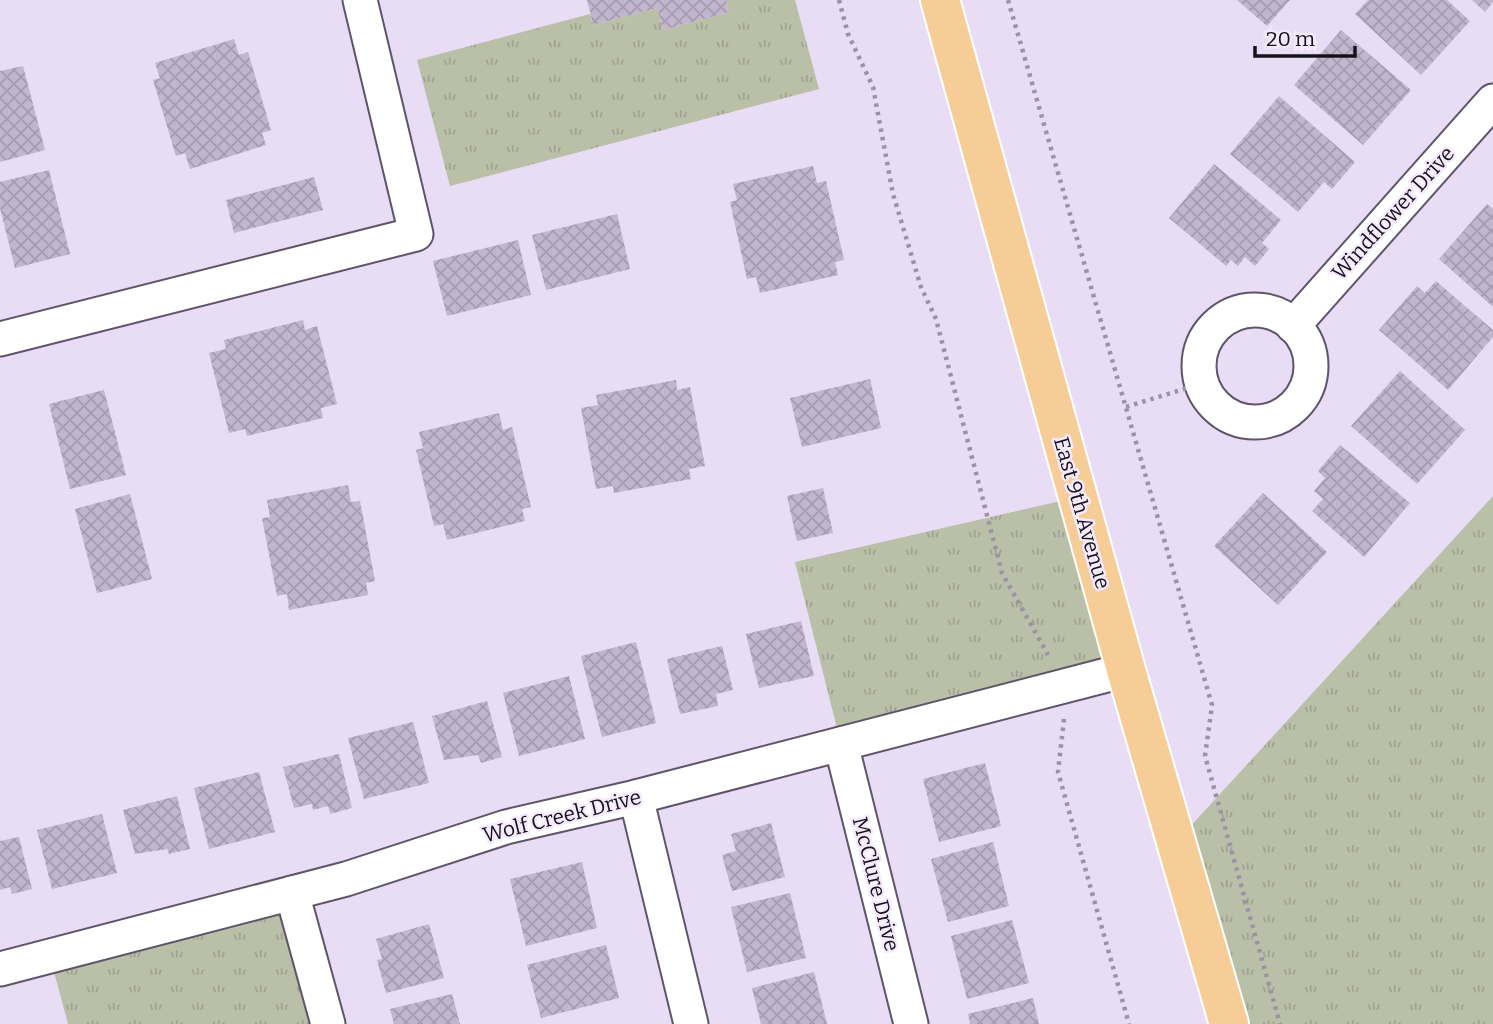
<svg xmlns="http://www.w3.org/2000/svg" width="1493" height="1024" font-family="Bitter,serif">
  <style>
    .grass { fill: url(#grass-tufts) }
    .building { fill: url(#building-cross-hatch) }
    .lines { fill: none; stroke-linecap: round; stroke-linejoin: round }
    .minor-casing { stroke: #5f5469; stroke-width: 37 }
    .major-casing { stroke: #fff; stroke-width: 42 }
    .path { stroke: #9c92a5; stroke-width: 4.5; stroke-dasharray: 3.5 5; stroke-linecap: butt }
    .minor { stroke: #fff; stroke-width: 33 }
    .major { stroke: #f7cd97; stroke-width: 38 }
    .labels { text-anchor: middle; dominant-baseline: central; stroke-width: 5; stroke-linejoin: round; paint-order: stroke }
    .street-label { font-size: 21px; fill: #16121a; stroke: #f5eafe }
  </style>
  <defs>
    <pattern id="grass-tufts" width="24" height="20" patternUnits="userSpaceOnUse" patternTransform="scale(1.75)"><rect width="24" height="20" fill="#babfa8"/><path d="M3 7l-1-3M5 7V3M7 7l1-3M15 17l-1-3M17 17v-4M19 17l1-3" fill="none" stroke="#9fa390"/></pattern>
    <pattern id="building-cross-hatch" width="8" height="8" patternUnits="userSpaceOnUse" patternTransform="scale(1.75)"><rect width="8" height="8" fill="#c2b6ce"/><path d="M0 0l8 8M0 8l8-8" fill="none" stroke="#a69bb0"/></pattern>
  </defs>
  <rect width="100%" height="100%" fill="#e9dcf5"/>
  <g class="grass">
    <path d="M726,0h69l24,89 -369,97 -33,-126 173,-46 3,11 64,-17 6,22 66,-18z"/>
    <path d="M1493,496v528h-264l-53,-182z"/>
    <path d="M1078,497l48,173 -285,74 -46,-182z"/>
    <path d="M292,893l36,131h-260l-18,-67z"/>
  </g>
  <g class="building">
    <path d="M587,0h139l3,12 -66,18 -6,-22 -64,17z"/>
    <path d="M1237,0h53l-23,26z"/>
    <path d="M1368,0h79l23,21 -49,54 -66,-61z"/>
    <path d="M1472,0h21v2l-8,10z"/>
    <path d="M1341,30l70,60 -48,55 -69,-60z"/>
    <path d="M234,39l5,16 9,-3 23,78 -9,3 4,12 -76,24 -5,-16 -9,3 -23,-76 7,-2 -5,-15z"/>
    <path d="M23,66l22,84 -45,12v-91z"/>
    <path d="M1279,96l76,66 -23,27 -8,-7 -26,30 -68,-58z"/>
    <path d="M1214,164l67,56 -19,23 7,6 -14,17 -10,-9 -7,9 -7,-6 -5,6 -57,-48z"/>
    <path d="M813,166l4,17 9,-2 18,79 -9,2 3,13 -78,18 -4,-16 -9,2 -17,-77 7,-2 -4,-16z"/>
    <path d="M49,170l21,84 -55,14 -15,-60v-26z"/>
    <path d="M314,177l9,33 -89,23 -8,-33z"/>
    <path d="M1487,204l6,5v98l-54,-48z"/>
    <path d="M617,214l13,55 -84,21 -14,-55z"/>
    <path d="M518,240l13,55 -84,21 -14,-55z"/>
    <path d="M1436,281l57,49v7l-45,53 -69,-60 38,-44 8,7z"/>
    <path d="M303,320l2,10 12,-4 20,78 -16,4 2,10 -76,18 -2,-7 -16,4 -20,-80 17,-4 -2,-9z"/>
    <path d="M1400,371l65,59 -48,54 -66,-58z"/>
    <path d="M870,379l11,49 -79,19 -12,-49z"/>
    <path d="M676,380l1,10 13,-3 15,79 -16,3 2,10 -77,14 -1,-7 -17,3 -15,-81 17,-3 -2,-10z"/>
    <path d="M104,390l22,85 -56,14 -21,-85z"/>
    <path d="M499,413l4,17 9,-3 19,80 -9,2 3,12 -78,19 -4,-16 -9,2 -18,-76 7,-2 -4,-16z"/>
    <path d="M1340,445l70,58 -46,54 -52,-46 11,-12 -9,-8 11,-13 -7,-7z"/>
    <path d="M348,485l3,17 9,-1 15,80 -9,2 2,12 -79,15 -2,-16 -10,2 -15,-78 8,-1 -3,-17z"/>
    <path d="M823,488l10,45 -36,8 -10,-45z"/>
    <path d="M1263,493l64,59 -49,53 -64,-59z"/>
    <path d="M130,494l22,85 -55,14 -22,-84z"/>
    <path d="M801,621l13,55 -55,12 -13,-54z"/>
    <path d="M636,642l20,81 -54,14 -21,-81z"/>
    <path d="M722,646l11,44 -17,4 2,12 -38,8 -13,-55z"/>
    <path d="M569,676l16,63 -66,17 -16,-63z"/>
    <path d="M487,701l15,56 -21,6 -3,-8 -34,5 -12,-44z"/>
    <path d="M413,722l16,61 -65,16 -16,-61z"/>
    <path d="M339,754l13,54 -22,6 -2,-8 -15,4 -1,-6 -18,4 -11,-41z"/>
    <path d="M985,763l16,63 -62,16 -16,-63z"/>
    <path d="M259,772l16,60 -66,17 -15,-61z"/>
    <path d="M177,796l13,53 -21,5 -2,-5 -32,5 -12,-44z"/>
    <path d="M102,814l15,59 -65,16 -15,-59z"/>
    <path d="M771,823l14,54 -53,14 -10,-36 14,-4 -5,-17z"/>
    <path d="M19,837l13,52 -20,5 -2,-7 -10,3v-49z"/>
    <path d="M993,842l16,64 -61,16 -17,-63z"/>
    <path d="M582,862l15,66 -71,18 -16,-67z"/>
    <path d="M790,893l16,65 -59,14 -16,-65z"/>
    <path d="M1012,920l17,63 -62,16 -16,-63z"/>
    <path d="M429,924l15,54 -58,15 -9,-33 5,-1 -6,-20z"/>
    <path d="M606,945l13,53 -78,20 -14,-53z"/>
    <path d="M814,972l13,52h-66l-9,-36z"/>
    <path d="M452,994l8,30h-66l-4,-15z"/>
    <path d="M1033,998l6,26h-69l-2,-10z"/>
  </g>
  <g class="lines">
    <defs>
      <g id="minor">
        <circle cx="1255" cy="366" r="56"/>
        <path d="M1293,326l200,-225"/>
        <path d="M0,339l416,-105 -56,-234"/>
        <path d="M841,744l70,280"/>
        <path d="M636,797l55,227"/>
        <path d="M292,893l36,131"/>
        <path d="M0,969l346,-90 160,-52 130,-30 490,-127"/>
      </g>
      <path id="major" d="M940,0l186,670 103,354"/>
    </defs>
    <use href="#minor" class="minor-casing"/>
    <use href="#major" class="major-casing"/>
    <g class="path">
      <path d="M839,0l9,34 25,53 20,107 28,93 15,32 66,254 46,82"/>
      <path d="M1008,0l204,705 -7,51 75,268"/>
      <path d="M1126,407l77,-24"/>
      <path d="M1064,719l-6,53 71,252"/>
    </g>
    <use href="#minor" class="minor"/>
    <use href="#major" class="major"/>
  </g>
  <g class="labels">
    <g class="street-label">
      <text transform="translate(1393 213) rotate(-48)">Windflower Drive</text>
      <text transform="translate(1082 513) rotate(74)">East 9th Avenue</text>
      <text transform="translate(562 816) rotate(-14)">Wolf Creek Drive</text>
      <text transform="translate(876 884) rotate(76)">McClure Drive</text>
    </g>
  </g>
  <path d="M1255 46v10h100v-10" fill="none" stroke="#16121a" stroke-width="3.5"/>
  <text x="1266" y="46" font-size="21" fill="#16121a" stroke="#f5eafe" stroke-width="5" paint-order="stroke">20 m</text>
</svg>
